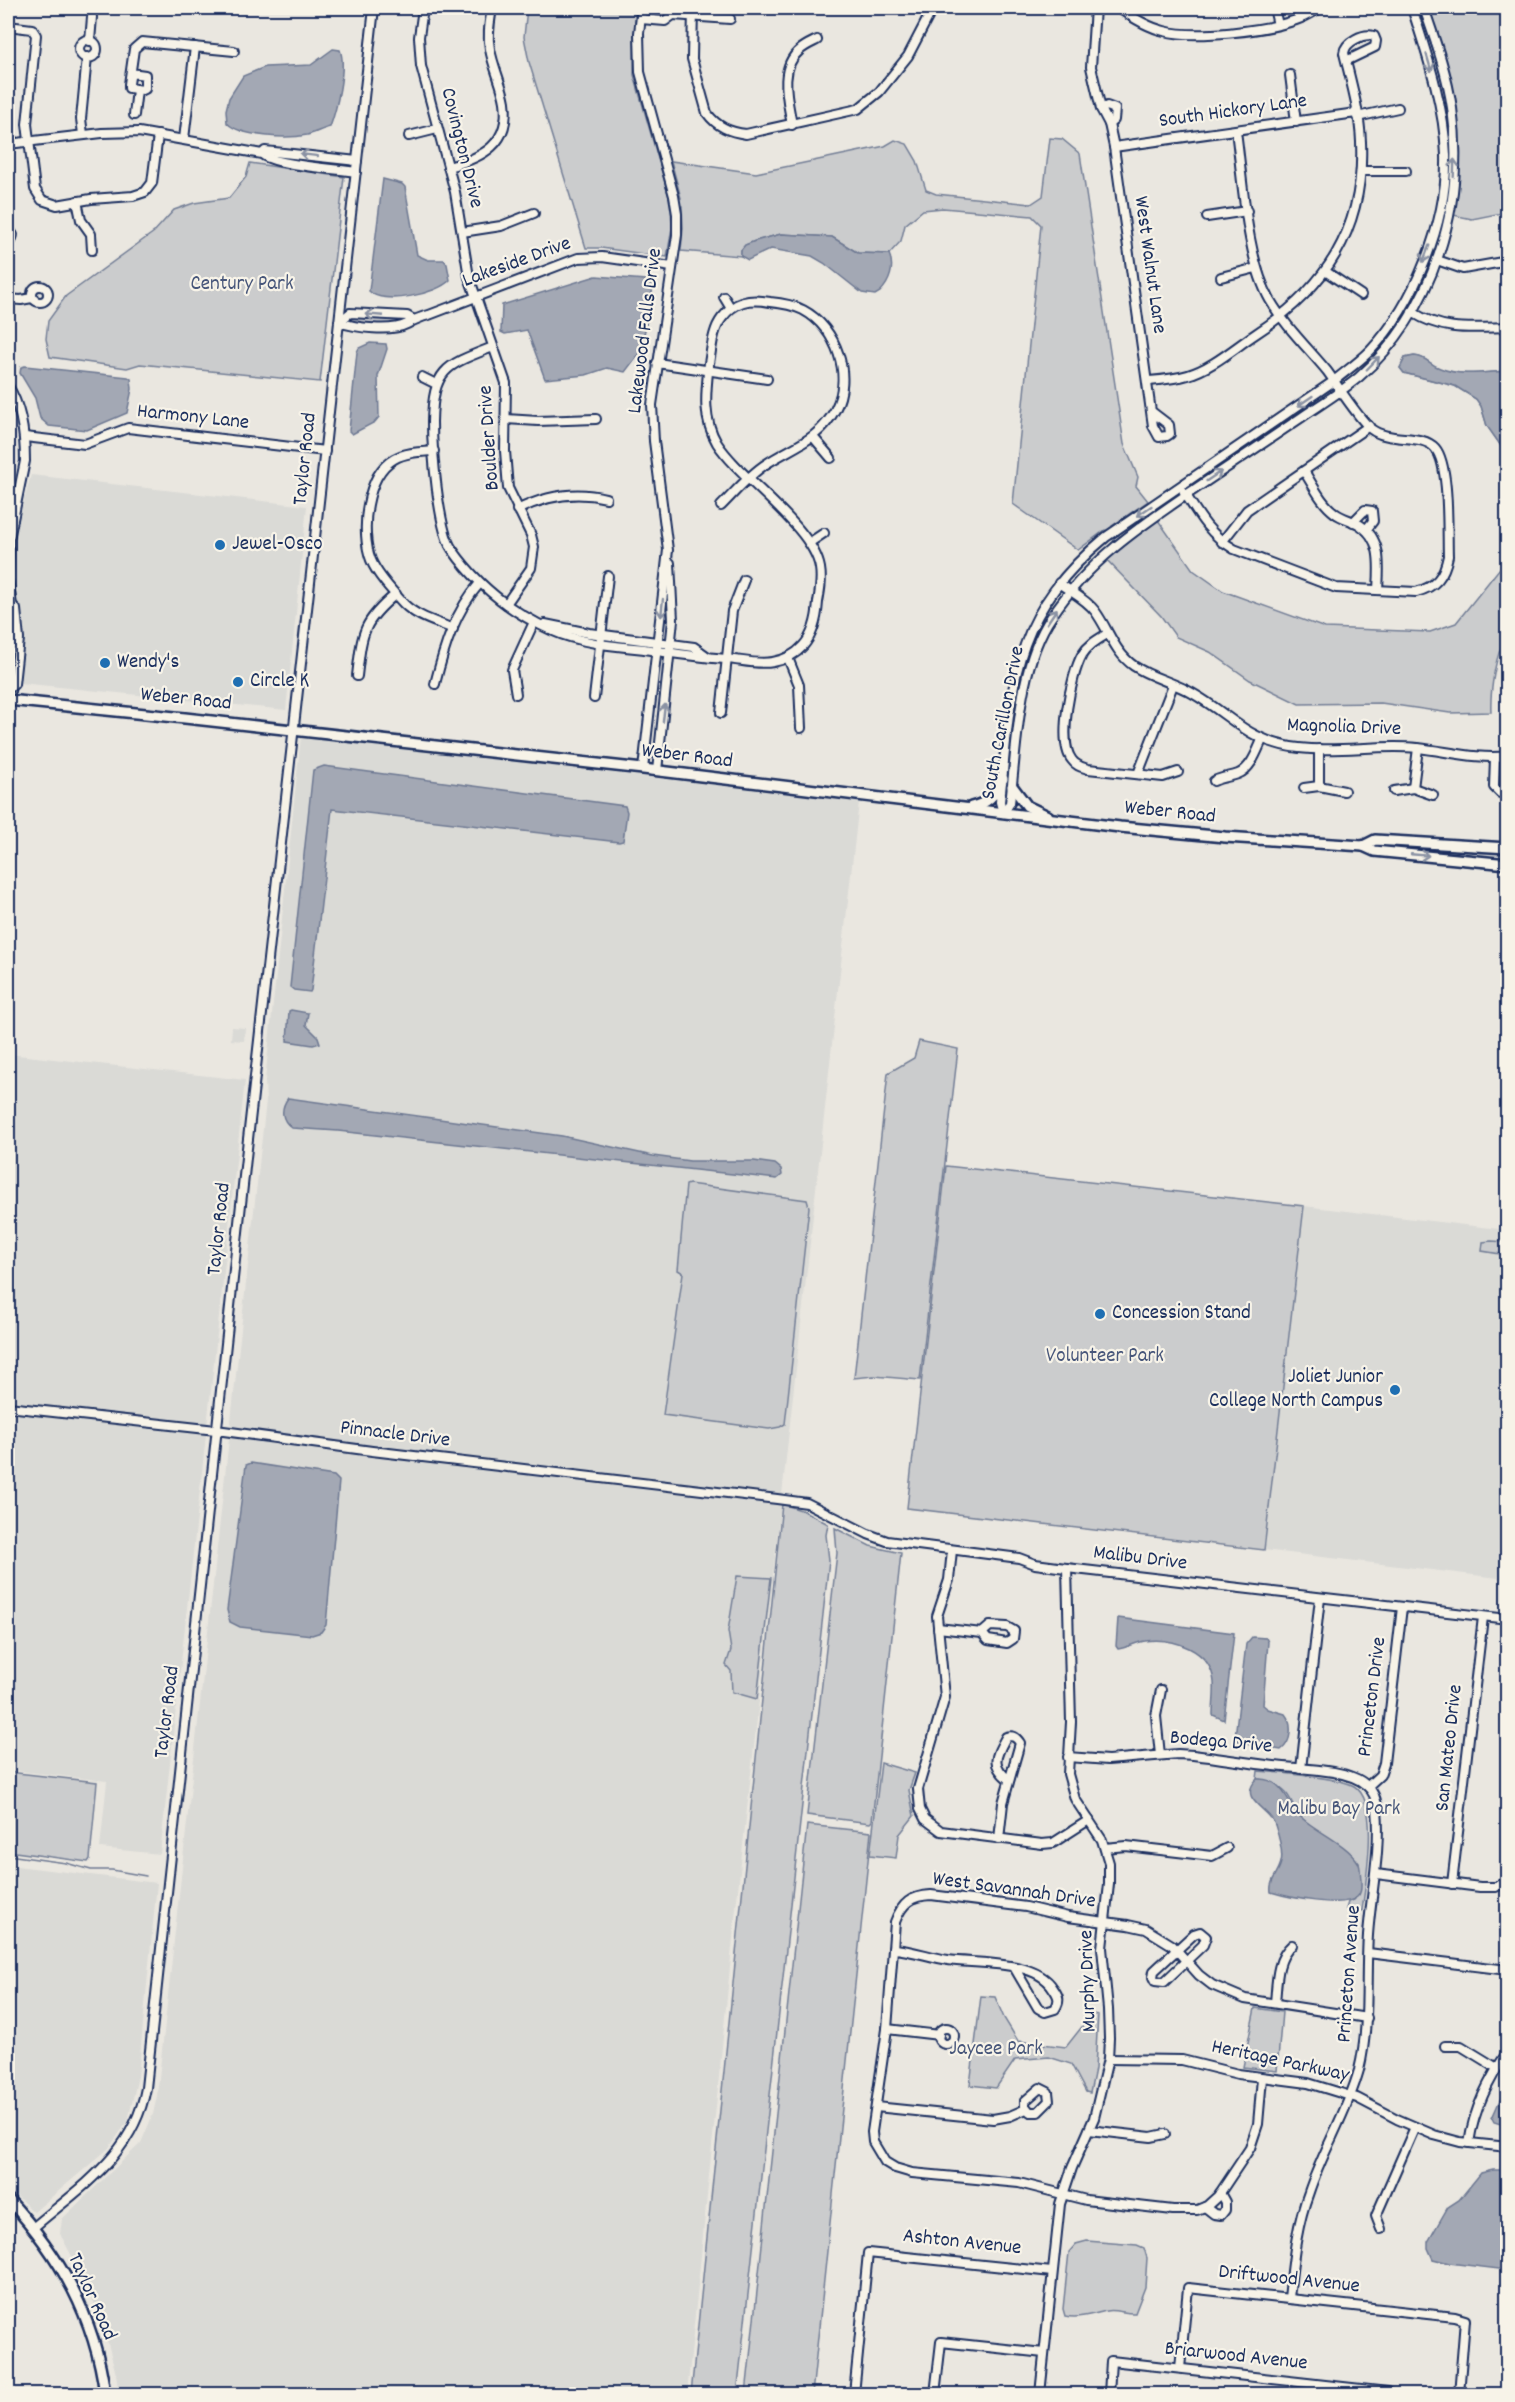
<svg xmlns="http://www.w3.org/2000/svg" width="1515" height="2402" font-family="Dekko,sans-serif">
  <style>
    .built { fill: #dadad6 }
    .green { fill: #cbcccd; stroke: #737e96; stroke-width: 1.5 }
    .water { fill: #a3a8b4; stroke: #6d7892; stroke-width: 1.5 }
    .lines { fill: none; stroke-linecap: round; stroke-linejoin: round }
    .stream { stroke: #6d7892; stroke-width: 1.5 }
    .minor-casing { stroke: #1b2f5e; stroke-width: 12 }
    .major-casing { stroke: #1b2f5e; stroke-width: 14 }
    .minor { stroke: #f7f3e8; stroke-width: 8 }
    .major { stroke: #f7f3e8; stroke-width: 9 }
    .oneway { stroke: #8991a3 }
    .poi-dot { fill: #1f6fb2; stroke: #f7f3e8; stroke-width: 2 }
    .labels { text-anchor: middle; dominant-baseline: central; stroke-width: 4.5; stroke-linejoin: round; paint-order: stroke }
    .street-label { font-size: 21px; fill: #1b2f5e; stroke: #f7f3e8 }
    .park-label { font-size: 21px; fill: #47567a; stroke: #f7f3e8 }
    .poi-label { font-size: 21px; fill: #1b2f5e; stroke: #f7f3e8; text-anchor: start }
  </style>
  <rect width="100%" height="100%" fill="#eae7e0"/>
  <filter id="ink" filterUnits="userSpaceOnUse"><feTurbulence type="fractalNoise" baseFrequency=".0167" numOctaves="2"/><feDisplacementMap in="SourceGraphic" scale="12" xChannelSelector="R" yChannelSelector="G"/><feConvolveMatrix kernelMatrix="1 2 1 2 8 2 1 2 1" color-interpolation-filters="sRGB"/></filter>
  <g filter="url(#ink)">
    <g class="built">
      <path d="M31,475l276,31 -21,204 -266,-27 -12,5v-131z"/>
      <path d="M301,736l558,66 -123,1106 -49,486h-568l-3,-20 -14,-53 -19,-44 -23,-43 2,-15 79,-76 12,-29 4,-18 109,-995 -1,-20z"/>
      <path d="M232,1027l13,1 -1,13 -13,-1z"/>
      <path d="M8,1054l237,26 -85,774 -60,-6 7,-67 -99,-11z"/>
      <path d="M1304,1206l203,24v349l-243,-29z"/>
      <path d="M8,1865l149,18 -19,193 -10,45 -20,28 -74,63 -26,-24z"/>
    </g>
    <g class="green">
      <path d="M527,8h108l-1,67 35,122 12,1 -10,-37 85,12 129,-27 10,-6 12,4 10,17 9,29 10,4 95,10 12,-8 7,-58 12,1 18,15 44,290 14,33 -2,9 12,15 -36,25 12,17 34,-23 35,50 30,21 102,37 105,4 26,-9 48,-60 2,-110 -19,-27 -6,-20 -5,-7 -21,-13 -51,-13 -4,-5 5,-10c19,-6 21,5 35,11 22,8 45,3 67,2l1,266c-13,12 -18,57 -17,75l-41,1 -69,-10 -82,1 -49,-24 -40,-28 -34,-15 -15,-21 -56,-58 14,-11 -14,-17 -27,20 -65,-46 28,-279 -9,-9 -89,-8 -20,2 -18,15 -4,16 -12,13 -31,-1 -26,-16 -51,-3 -26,7 -10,4 -4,5v6l-60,-5 2,-23 -1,-22 -11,1 1,21 -5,29 -66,-9h-15l-57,-186 -5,-25z"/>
      <path d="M1428,8h79v204l-35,7 -19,-4 5,-60 -11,-85z"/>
      <path d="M264,154l82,8 1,2 -1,3 -43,-5z"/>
      <path d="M250,163l94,14 -24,205 -180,-18 -13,4 -77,-11 -4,-18 2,-18 18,-25 88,-64 20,-22 20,-7 35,-5 17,-21z"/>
      <path d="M353,316l52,3 1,2c-14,5 -42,8 -56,0z"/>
      <path d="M919,1041l39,8 -38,331 -46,-4 -20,2 34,-305 26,-15z"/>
      <path d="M946,1166l358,40 -40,344 -357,-42z"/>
      <path d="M689,1184l118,16 2,7 -24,217 -5,3 -11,2 -106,-14 20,-142 -5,-3 8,-85z"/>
      <path d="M1491,1241l16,1v13l-25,-4 1,-9z"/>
      <path d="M782,1504l22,7 24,13 -2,11 3,25 -92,834h-46z"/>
      <path d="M835,1528l35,18 31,7 -29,268 -2,2 -63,-8 30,-262z"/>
      <path d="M737,1576l34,2 -14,121 -25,-7 -1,-21 -5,-6 5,-15 -3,-19z"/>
      <path d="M881,1763l34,10 -6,17 5,26 -15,19 -3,23 -26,-3z"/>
      <path d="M1258,1771c22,2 81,6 96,15 27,16 11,99 8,125l-16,-2 2,-7 7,-3 4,-36c-16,-17 -37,-28 -55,-43 -9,-7 -11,-19 -18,-27 -6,-6 -21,-14 -29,-14z"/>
      <path d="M8,1772l89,10 -7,77 -2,3 -80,-11z"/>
      <path d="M807,1825l64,7 -59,562h-66z"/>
      <path d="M981,1996l14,1 9,21 14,23 48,6 26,-33 6,1 -3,54 -5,24 -4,-1 -15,-28 -22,-7 -34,3 -19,28 -26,-3z"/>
      <path d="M1255,2008l27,4 -5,59 -34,-4z"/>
      <path d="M1087,2241l50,4 7,3 3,10 -2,29 -10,26c-9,1 -20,-4 -29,-2 -13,3 -27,8 -41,5l-2,-7 6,-57 7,-8z"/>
    </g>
    <g class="water">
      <path d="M333,49l7,1c7,17 -4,61 -10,77 -8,2 -15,6 -23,8 -19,4 -66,2 -80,-12l-1,-13 3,-12 14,-22 22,-9 46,-2z"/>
      <path d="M383,179l19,5 3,3 12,68 11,5h16l3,4 3,16c-13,14 -67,26 -81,11z"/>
      <path d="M781,234l51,3 26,16 31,1c6,13 1,28 -9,38l-5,3 -13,-2 -38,-30 -12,-7 -41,-7 -23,11 -7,-4v-6l4,-5 10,-4z"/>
      <path d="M596,276l50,4 6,2 1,5 -12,64 -16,21 -18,-4 -21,7 -41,4 -18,-49 -22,4 -4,-2 1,-27z"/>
      <path d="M370,343l16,1 1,5 -9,27 1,41 -4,5 -23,12 -3,-3 8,-79 2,-4z"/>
      <path d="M1414,356c13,1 15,8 26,12 21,9 46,4 67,3v215l-3,-10 2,-123 -19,-27 -6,-20 -5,-7 -21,-13 -51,-13 -4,-5 5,-10z"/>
      <path d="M25,366l103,11 3,2 1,10 -5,24 -40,17 -38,-4 -9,-8 -5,-20 -15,-25 1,-6z"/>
      <path d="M324,766l301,40 2,6 -4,29 -4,1 -287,-33 -21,181 -1,2 -16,-2 -4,-3 23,-217z"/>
      <path d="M291,1010l17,3 -2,12 12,12 2,6 -7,2 -26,-4 2,-30z"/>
      <path d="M288,1098l274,38 91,20 37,5h64l21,3 6,5 1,6 -5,4 -439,-48 -46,-3c-11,-8 -12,-19 -4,-30z"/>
      <path d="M251,1463l83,13 5,5 -13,144 -5,7 -9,3 -72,-8 -10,-5 -3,-12 19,-145z"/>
      <path d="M1118,1618l116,15 -10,87 -11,-5c0,-11 2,-22 1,-33 -3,-32 -41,-45 -69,-41 -9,1 -18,7 -27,8l-2,-3z"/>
      <path d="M1252,1637l14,1 2,4 -5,63 5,4 17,5c8,10 7,28 -4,36l-40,-7 -6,-6 11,-93z"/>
      <path d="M1257,1779c27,-2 30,26 46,40 15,13 45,26 55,43 3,4 2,12 3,18 0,6 1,13 -4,17 -13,12 -70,0 -86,-5 -2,-12 8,-19 10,-30 3,-10 -3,-28 -6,-37 -4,-16 -39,-25 -18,-46z"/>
      <path d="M1507,2084v42l-13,-4 -2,-4z"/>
      <path d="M1493,2170h14v100l-58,-7 -16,-4 -5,-11v-6l20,-35 11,-7 22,-27z"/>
    </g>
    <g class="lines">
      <path class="stream" d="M8,1855l58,8 25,7h21l34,6"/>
      <defs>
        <g id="minor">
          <path d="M423,8l-4,29 2,29 34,126 14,85 37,106 -1,68 3,37 23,47 3,12 -3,21 -25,36"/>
          <path d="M642,8l-3,25 1,39 34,124 3,18v21l-25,170 2,36 14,109 -25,219"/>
          <path d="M648,8l18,2 7,5 57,4"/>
          <path d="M693,8l-1,51 15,54c10,14 23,19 39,21l112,-25 21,-17 29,-36 25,-48"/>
          <path d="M1095,8l-4,59 10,42 8,15 5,23 39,279 6,11 8,-1 3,-2 -1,-9 -17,-13"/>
          <path d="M1119,8c14,10 28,19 45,23 31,8 101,0 132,-11 9,-3 17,-8 24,-12"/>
          <path d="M1274,8l4,17"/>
          <path d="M641,19l24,2 8,-6"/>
          <path d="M8,26l24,3 4,6 -9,89 8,65 7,11 15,5 34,-6 42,-3 12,-4 7,-9 6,-48"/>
          <circle cx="88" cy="49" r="9"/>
          <path d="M90,41l2,-24"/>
          <path d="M131,73l14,2v14l-2,1 -14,-2v-4l5,-35 8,-7 92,9"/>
          <path d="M1290,75l6,47"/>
          <path d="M1101,109l6,-3 8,3 -1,11 -5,4"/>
          <path d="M134,115l3,-25"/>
          <path d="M1357,117l41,-9"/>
          <path d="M792,125c-4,-24 -14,-57 8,-75 4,-4 11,-7 17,-10"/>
          <path d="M83,134l-2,-15 6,-62"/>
          <path d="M409,136l28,-7"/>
          <path d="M184,139l11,-92"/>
          <path d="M8,144l94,-11 37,-1 123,22c9,11 76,15 94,18"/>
          <path d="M1114,147l242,-34"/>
          <path d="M262,154l3,-3 92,10"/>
          <path d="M448,167c34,-9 63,-23 57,-65 -3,-18 -12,-35 -15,-53 -3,-14 0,-28 2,-41"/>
          <path d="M1361,171h45"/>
          <path d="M77,201l4,19 10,14 1,16"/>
          <path d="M1207,217l40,-6"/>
          <path d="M8,228l5,7 -2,6 -3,2"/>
          <path d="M462,232l39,-6 33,-13"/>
          <path d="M1437,260l26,9 45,-8"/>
          <path d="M1325,271l36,24"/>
          <path d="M1221,277l35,-9"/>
          <circle cx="40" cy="294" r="8"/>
          <path d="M724,297l6,10"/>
          <path d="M8,299l13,1 11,-2"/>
          <path d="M1412,312c32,20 59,16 96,15"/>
          <path d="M339,322c16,6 53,10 68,2 7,-4 13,-7 22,-9l149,-57 24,-1 70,10"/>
          <path d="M339,322l11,-9 57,3 5,3"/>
          <path d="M493,347c-46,18 -60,21 -61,75 0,27 6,107 20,127 25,36 59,63 99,81 29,13 62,16 93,19 27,4 54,8 82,10 15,1 31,6 47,3 11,-2 22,-7 30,-16 11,-12 14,-28 15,-44 2,-11 4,-22 2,-34 -7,-41 -79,-88 -103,-125 -15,-25 -11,-52 -8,-80 3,-15 3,-32 13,-45 13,-17 27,-20 48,-16 11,1 23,3 33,8 34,18 50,66 32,100 -17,31 -42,36 -69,54 -17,11 -30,27 -45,42"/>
          <path d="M657,363l110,16"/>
          <path d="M422,377l14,7"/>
          <path d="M1148,381c13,-1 27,-2 40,-6 24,-7 45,-26 66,-40 71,-46 111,-105 107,-193 -1,-29 -10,-60 -17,-89 1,-11 19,-20 30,-17l2,5 -1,6 -29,14"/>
          <path d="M8,386c14,22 17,49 17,75l-16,78 -1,40 4,26 4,4 3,30 -5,45 -6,6"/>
          <path d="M506,419l32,2 58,-2"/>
          <path d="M25,437l60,7 43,-16 197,23"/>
          <path d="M814,438l17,20"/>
          <path d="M434,451c-13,1 -28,1 -40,8 -28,16 -34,73 -23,101 6,15 22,32 33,44 13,13 33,18 49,25"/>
          <path d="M1304,471c9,14 17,32 31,42 8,6 17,7 25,12 23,15 19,42 18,65"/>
          <path d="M1184,492c15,24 26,43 50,57l102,39 80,4c20,-5 28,-16 32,-36 -1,-25 2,-91 -13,-108 -13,-15 -46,-5 -64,-19 -13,-11 -33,-43 -44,-58 -19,-23 -42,-45 -57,-71 -24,-42 -27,-120 -34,-169"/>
          <path d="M517,510c28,-14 58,-20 89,-12"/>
          <path d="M1353,522l12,-12 7,1 1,10 -7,9"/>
          <path d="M1222,542l25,-32 122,-84"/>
          <path d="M809,543l15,-10"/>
          <path d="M1059,583c12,9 27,16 36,28 14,19 19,41 39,55 18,12 39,16 58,27 41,23 55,49 107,55 39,5 79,-4 118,0 30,3 61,12 91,8"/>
          <path d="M545,624l44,9 105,14 14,10"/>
          <path d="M1107,634c-10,6 -19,11 -25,21 -11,20 -25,87 -10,105 4,6 10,7 16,9l75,8 15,-5"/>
          <path d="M8,648l4,-43"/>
          <path d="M788,658l11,27 2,43"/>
          <path d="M357,676c5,-43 5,-54 39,-82"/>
          <path d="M435,684c9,-36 20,-73 45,-101"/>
          <path d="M516,694l-4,-24 22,-48"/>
          <path d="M594,698l14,-122"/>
          <path d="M721,713l11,-102 12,-31"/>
          <path d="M1495,757l-1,30 6,6 8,-2"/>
          <path d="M657,771l16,-151 -3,-57"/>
          <path d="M1138,774l35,-89"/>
          <path d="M1214,781c8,-4 16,-4 24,-7 13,-5 19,-23 24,-34"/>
          <path d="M1319,786v-37"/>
          <path d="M1304,788l15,-2 25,5"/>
          <path d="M1413,788l5,-40"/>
          <path d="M1394,791l19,-3 20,7"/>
          <path d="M1003,813l-3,-11c12,-115 9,-185 106,-265l228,-156c12,-10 25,-19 36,-30 45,-47 78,-131 76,-196 -2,-51 -19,-100 -34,-147"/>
          <path d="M1003,813l7,-10c7,-58 8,-138 42,-187 36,-55 90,-91 143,-127 36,-24 71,-48 107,-72 19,-13 39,-25 57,-40 75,-65 107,-173 93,-269 -5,-35 -17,-68 -28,-100"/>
          <path d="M8,1407l208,23 156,21 405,48 30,4 61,31 19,7 132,17 16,6 23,3 450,52"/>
          <path d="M952,1550l-3,30 -12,36 8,81 -27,92 2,20 5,10 16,12 101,13 11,-1 36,-23"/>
          <path d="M938,1628l44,5 6,7 19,3 6,-4 1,-8 -7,-4 -17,-1 -8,7"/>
          <path d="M1160,1755l-4,-39 5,-26"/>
          <path d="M1068,1757l40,3 70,-6 15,1c27,3 54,8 81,11 24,3 74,2 92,19 7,6 11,15 11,24 4,42 -6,84 -9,126 -3,46 2,90 -9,135 -12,43 -36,80 -50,122 -13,34 -16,70 -20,106"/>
          <path d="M1301,1769l19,-171"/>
          <path d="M1368,1786l12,-11 4,-12 18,-156"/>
          <path d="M999,1839l4,-36 17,-60c-4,-6 -7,-8 -14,-6 -10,19 -16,27 2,42"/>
          <path d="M1105,1848l21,-2 86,10 15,-8"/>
          <path d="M1376,1874l104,13h16l12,-6"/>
          <path d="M1452,1884l31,-267"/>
          <path d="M1200,1932l6,5 -3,8 -39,37 -9,-1 -2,-4 1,-6 40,-37z"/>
          <path d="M893,1949c19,1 36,8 55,11 30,4 88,0 105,28 5,7 8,12 2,21l-10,3 -7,-4 -24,-41"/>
          <path d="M1368,1953l140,17"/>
          <path d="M1275,2003c2,-21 1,-44 17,-58"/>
          <circle cx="946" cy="2036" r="8"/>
          <path d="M887,2029l52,6"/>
          <path d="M1445,2046h16l36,22"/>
          <path d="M1108,2059l74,1 56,14 70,9 49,15 40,21 37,16 26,7 48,5"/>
          <path d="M1262,2078l-4,46 -8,24 -32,48 -11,10 -10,4h-24l-87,-10 -67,-17 -107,-10 -17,-5 -10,-6 -12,-20 -1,-10 15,-103 8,-107c7,-19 16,-26 36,-27l95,12 42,10 60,8 18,4 26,16 27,30 13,10 33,14 122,19"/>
          <path d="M1040,2088l8,4 1,9 -11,11h-8l-5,-6v-5z"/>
          <path d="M876,2107l117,12 17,-3 16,-7"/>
          <path d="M1089,2130l62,7 14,-3"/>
          <path d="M1469,2143c5,-35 20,-63 39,-92"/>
          <path d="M1205,2207l9,7 7,1 4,-5v-8l-5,-9"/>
          <path d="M34,2227c48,-41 100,-73 112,-139l102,-949 126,-1131"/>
          <path d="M1381,2229l-5,-13 39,-89"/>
          <path d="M1180,2368l8,-80 267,29 10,3 -6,74"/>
          <path d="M854,2394l14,-141 184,19"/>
          <path d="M935,2394l6,-52 103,11"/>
          <path d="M1040,2394l20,-190 12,-36 22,-50 14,-59 1,-21 -1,-29 -6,-61 7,-64v-21l-7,-23 -27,-41 -7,-25 3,-52 -4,-154"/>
          <path d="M1109,2394l2,-33 277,31v2"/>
        </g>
        <g id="major">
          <path d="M8,700l177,18 458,51 477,58 105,10 138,9 11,5 134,13"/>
          <path d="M1012,786l15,20 21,10"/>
          <path d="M971,807c20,-5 22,-11 32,-28"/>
          <path d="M1363,846l12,-6 133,8"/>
          <path d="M8,2199c52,56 87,118 97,195"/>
        </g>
      </defs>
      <use href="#minor" class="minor-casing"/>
      <use href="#major" class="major-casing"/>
      <use href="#minor" class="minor"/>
      <use href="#major" class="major"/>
    </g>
    <defs><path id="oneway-shaft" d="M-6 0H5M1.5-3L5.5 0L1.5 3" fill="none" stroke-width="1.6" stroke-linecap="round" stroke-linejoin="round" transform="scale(1.5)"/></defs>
    <g class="oneway">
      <use href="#oneway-shaft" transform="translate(1429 63) rotate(74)"/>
      <use href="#oneway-shaft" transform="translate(309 155) rotate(-173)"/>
      <use href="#oneway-shaft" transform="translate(1454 168) rotate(-88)"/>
      <use href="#oneway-shaft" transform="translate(1426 254) rotate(111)"/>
      <use href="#oneway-shaft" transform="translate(374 315) rotate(-175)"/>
      <use href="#oneway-shaft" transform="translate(1373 363) rotate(-46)"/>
      <use href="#oneway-shaft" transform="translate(1305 401) rotate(146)"/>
      <use href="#oneway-shaft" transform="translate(1214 476) rotate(-34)"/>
      <use href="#oneway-shaft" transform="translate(1144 511) rotate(146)"/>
      <use href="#oneway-shaft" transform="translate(662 608) rotate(96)"/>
      <use href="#oneway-shaft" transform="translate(1052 616) rotate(-56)"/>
      <use href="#oneway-shaft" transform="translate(664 713) rotate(-83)"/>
      <use href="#oneway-shaft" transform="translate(1420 855) rotate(5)"/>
    </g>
  </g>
  <g class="poi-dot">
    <circle cx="220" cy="545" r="6"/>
    <circle cx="105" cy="663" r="6"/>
    <circle cx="238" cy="682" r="6"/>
    <circle cx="1100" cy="1314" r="6"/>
    <circle cx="1395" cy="1390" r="6"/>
  </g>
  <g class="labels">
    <g class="street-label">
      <text transform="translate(1233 112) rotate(-8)">South Hickory Lane</text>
      <text transform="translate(461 148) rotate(76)">Covington Drive</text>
      <text transform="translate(517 263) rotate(-20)">Lakeside Drive</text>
      <text transform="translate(1149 265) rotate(82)">West Walnut Lane</text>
      <text transform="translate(646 331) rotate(-83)">Lakewood Falls Drive</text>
      <text transform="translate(193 418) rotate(6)">Harmony Lane</text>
      <text transform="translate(490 438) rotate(-94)">Boulder Drive</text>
      <text transform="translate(306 459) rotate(-84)">Taylor Road</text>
      <text transform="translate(186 700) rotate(6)">Weber Road</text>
      <text transform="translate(1004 723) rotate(-79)">South Carillon Drive</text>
      <text transform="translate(1344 728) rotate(2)">Magnolia Drive</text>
      <text transform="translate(687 757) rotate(7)">Weber Road</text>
      <text transform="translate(1170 813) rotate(6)">Weber Road</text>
      <text transform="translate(220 1229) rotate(-84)">Taylor Road</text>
      <text transform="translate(395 1435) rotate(7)">Pinnacle Drive</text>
      <text transform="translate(1140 1559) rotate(7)">Malibu Drive</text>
      <text transform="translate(1373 1697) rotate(-83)">Princeton Drive</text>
      <text transform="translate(168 1712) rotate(-83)">Taylor Road</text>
      <text transform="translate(1221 1743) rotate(5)">Bodega Drive</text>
      <text transform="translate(1450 1748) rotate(-84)">San Mateo Drive</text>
      <text transform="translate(1014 1891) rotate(8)">West Savannah Drive</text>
      <text transform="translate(1350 1974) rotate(-86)">Princeton Avenue</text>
      <text transform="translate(1089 1981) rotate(-92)">Murphy Drive</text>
      <text transform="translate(1280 2062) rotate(12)">Heritage Parkway</text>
      <text transform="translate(962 2243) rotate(6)">Ashton Avenue</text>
      <text transform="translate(1289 2280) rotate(6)">Driftwood Avenue</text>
      <text transform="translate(91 2297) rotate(66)">Taylor Road</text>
      <text transform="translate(1236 2357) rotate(6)">Briarwood Avenue</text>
    </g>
    <g class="park-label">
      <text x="242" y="285">Century Park</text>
      <text x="1105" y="1357">Volunteer Park</text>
      <text x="1339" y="1810">Malibu Bay Park</text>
      <text x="996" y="2050">Jaycee Park</text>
    </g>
    <g class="poi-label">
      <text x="232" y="545">Jewel-Osco</text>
      <text x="117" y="663">Wendy's</text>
      <text x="250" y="682">Circle K</text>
      <text x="1112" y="1314">Concession Stand</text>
      <text x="1383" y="1378" text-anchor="end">Joliet Junior<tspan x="1383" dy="24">College North Campus</tspan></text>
    </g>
  </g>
  <rect width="1515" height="2402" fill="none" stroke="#f7f3e8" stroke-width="30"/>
  <rect x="15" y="15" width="1485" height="2372" fill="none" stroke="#1b2f5e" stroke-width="2" filter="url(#ink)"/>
</svg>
